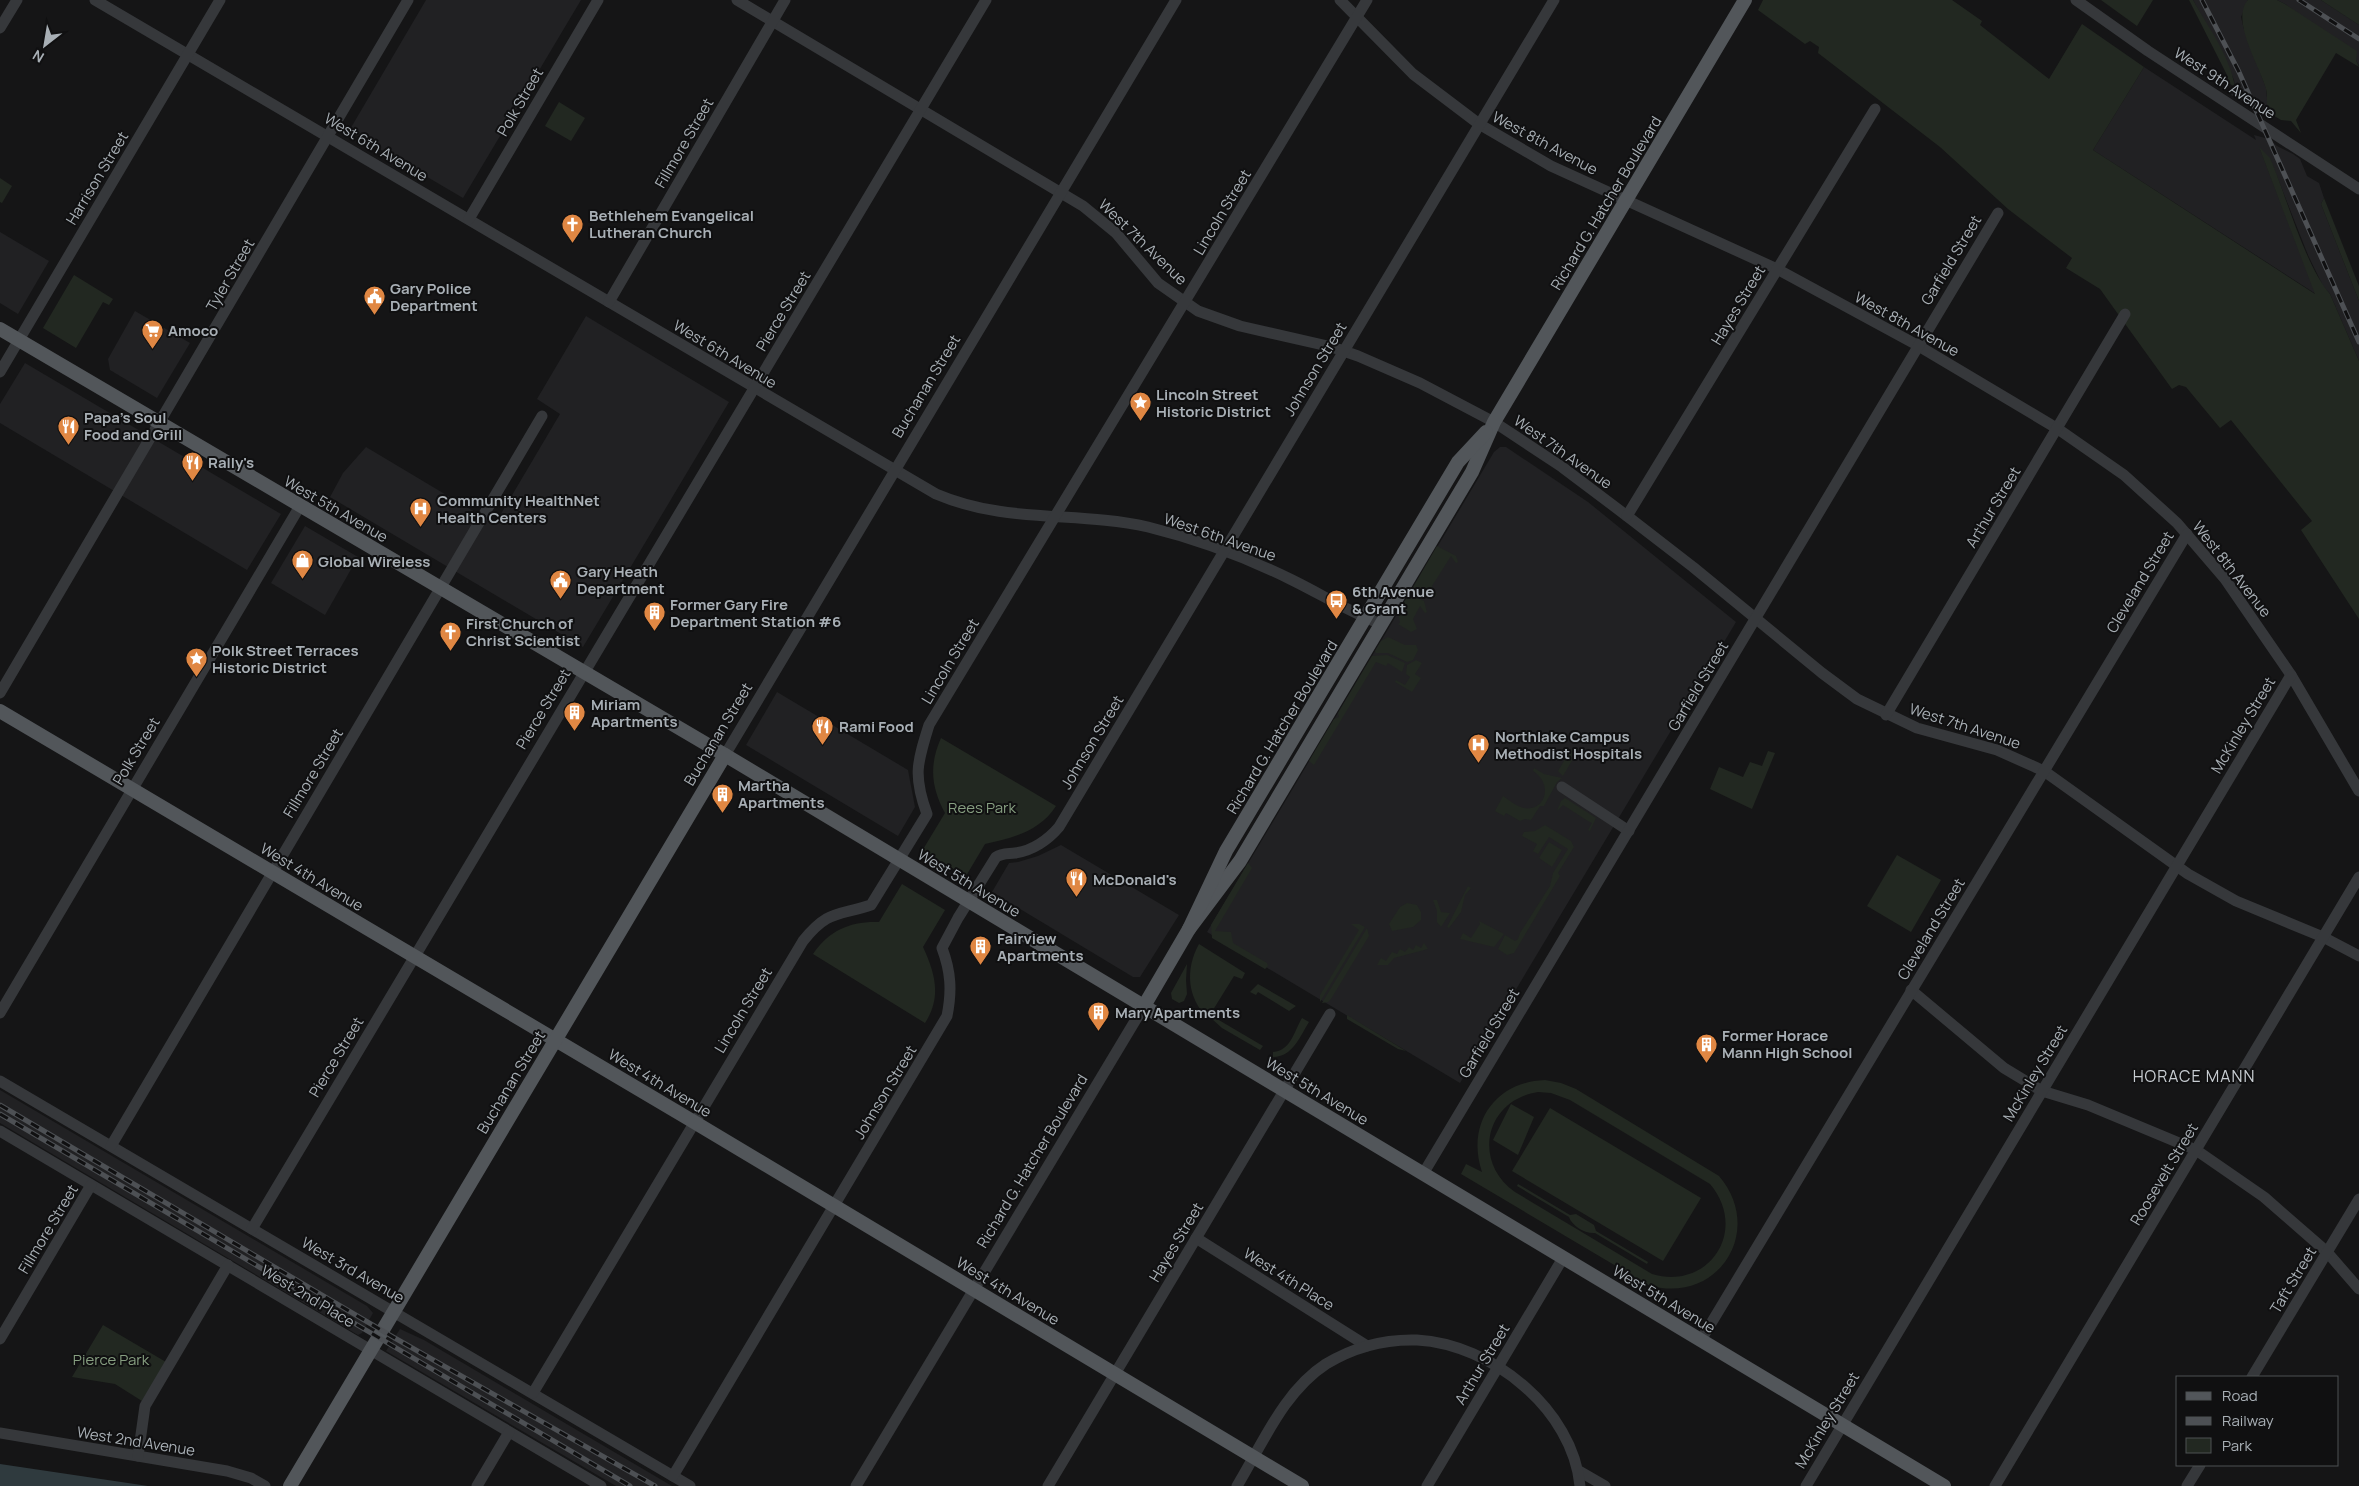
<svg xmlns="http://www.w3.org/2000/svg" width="2359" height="1486" font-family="Manrope,sans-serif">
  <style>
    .built { fill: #212123 }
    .green { fill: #222821; fill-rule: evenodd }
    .water { fill: #2f3a3e }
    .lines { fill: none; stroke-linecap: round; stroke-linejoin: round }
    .minor { stroke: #36383b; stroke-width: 11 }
    .major { stroke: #52565a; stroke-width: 14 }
    .rail-casing { stroke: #4d5054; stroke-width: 5 }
    .rail { stroke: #101011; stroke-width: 3; stroke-dasharray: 9; stroke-linecap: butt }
    .labels { text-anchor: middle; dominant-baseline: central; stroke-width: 4; stroke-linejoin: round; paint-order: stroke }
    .street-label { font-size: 15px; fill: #a8afb5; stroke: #101011 }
    .poi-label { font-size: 15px; font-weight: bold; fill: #a8afb5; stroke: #101011; text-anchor: start }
    .park-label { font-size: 15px; fill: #869e80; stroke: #101011 }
    .neighbourhood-label { font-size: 16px; letter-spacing: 1px; fill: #c8cdd2; stroke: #101011 }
  </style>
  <rect width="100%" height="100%" fill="#151516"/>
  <g class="built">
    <path d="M426,0h155l-118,198 -114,-67z"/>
    <path d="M2193,0h55l-7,17 3,12 22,59 3,29 -38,-22 4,-7 -1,-8 -13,-29z"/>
    <path d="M2277,0h44l38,25v41l-3,-6 -71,-56z"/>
    <path d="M2144,67l112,73 -2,-5 15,4 8,7 16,8 7,5 7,17 12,7 5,15 -3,6 38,97v60l-29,-67 -7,-8 -15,-31 -38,-96 -10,-10 56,145 -223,-144z"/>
    <path d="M0,232l49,29 -31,53 -18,-11z"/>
    <path d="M135,311l55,32 -33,55 -47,-28 -2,-11z"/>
    <path d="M586,316l143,86 -146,245 -253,-150 13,-24 23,-26 129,77 65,-110 -23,-15z"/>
    <path d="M25,363l256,151 -34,56 -247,-147v-19z"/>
    <path d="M1500,447h6l82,55 148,120 -276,461 -253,-151 287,-480z"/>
    <path d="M305,526l53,31 -33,58 -54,-32z"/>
    <path d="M777,692l131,78 7,37 -17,29 -152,-91z"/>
    <path d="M1061,845l118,70 -39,62h-7l-141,-85 17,-29 9,-1 20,-6z"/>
    <path d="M0,1090l367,216 6,7 -11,20 -4,2 -358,-212z"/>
    <path d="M400,1329l24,11 248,146h-56l-12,-7 -218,-128z"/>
  </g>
  <g class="green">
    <path d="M1763,0h189l30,21 -2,4 69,54 33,-55 62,43 -51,83 222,144 -56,-147 11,11c17,39 34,106 60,136l29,67v258l-58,-89 11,-9 -81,-101 -11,8 -34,-41 -7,-2 -7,4 -72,-100 -34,-21 6,-10 -64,-49 -68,-62 -122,-94 1,-6 -9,-6 -5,3 -47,-34z"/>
    <path d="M2101,0h52l-16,26z"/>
    <path d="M2189,0h4c15,27 37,56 42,87l-8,-5 1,-5z"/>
    <path d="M2248,0h29l8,4 72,47 -1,9 3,7 -23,-14 -40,67 5,13 -10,-12 -10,-1 -13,-8c-2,-8 0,-16 -2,-23 -6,-23 -36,-69 -18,-89z"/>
    <path d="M2321,0h38v25z"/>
    <path d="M559,102l26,16 -14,23 -26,-15z"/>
    <path d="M0,178l12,8 -10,17 -2,-1z"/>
    <path d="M2324,198l35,88v15l-38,-97z"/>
    <path d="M74,275l39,24 -4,6 -6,-3 -27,46 -33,-20z"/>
    <path d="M1437,546l19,10 2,6 -2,1 -5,-7 -19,30 5,10 -11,2 -14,-9z"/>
    <path d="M1409,594l15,7 3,11 -2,1 -5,-7 -7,13 4,10 -6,3 -13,-8 2,-1 -2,-11z"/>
    <path d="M1388,637l17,8h11l2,5 -5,10 -6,2 -19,-9h-12l-1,-2 6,-10z"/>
    <path d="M1387,655l18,8 -3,9 -14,-9 -2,3 -10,-4 -62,103 -5,-4 25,-42 5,-2 -1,-4 34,-57z"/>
    <path d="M1416,660l6,3 -7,11 6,4 -9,14 -17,-10 1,-2 9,5 5,-8 -4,-3 1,-9z"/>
    <path d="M941,738l115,68c-16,25 -43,32 -71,38l-19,32 -44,-25 23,-38c-14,-26 -16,-48 -4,-75z"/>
    <path d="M1571,749l6,3 -14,24 -5,-5z"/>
    <path d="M1768,751l7,2 -23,56 -42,-20 9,-22 24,10 7,-15 12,4z"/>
    <path d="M1534,768l10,6 18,4 -5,4 -13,24h-4l-9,14 -6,-1 -5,2 -14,-8 -2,3 -9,-5 8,-15c6,4 14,11 21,12 21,4 30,-24 9,-37z"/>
    <path d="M1565,798l31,20 -6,13 -2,-1 4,-7 -4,-2 -25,-16 -6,6 4,-10z"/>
    <path d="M1545,825l26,16 3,6 -16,26 2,3 -46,77 -7,2 -9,-6 7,-14 10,6 3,-2 2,-6 30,-47 3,-13 15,-24 -19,-12 -11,17 -5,-3 4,-7 -15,-8 2,-4 11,-1z"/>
    <path d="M1549,842l13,8 -10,17 -13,-9z"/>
    <path d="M1897,855l44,25 -30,52 -44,-26z"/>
    <path d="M1248,863l4,5 -37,63 16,1 2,11 34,20 1,3 -3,3 -53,-31 -1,-13z"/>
    <path d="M902,884l43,26 -22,37c12,26 19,50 2,76l-112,-69c16,-24 38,-33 66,-32z"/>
    <path d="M1468,886l3,2 -6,7 -4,17 -12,16 -2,-1z"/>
    <path d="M1433,900h4l4,12 9,1 -9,14 -4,-5v-11z"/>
    <path d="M1407,903l10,2 4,7v8l-8,7 -21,4 -3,-7 11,-17z"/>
    <path d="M1479,921l25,13 -10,13 -34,-8 3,-6 8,5 9,-14z"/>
    <path d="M1351,924h8l6,3 -45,75v-7l39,-65z"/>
    <path d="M1367,928l2,8 -38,63 -3,3 -6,1z"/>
    <path d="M1424,943l4,6 -34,9 -6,7h-11l4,-7 5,3 6,-9 5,2 3,-5 5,3 4,-5 4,3 3,-5 5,3z"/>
    <path d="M1199,944l46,29 -3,6 -8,-3 -26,42c-21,-20 -23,-49 -9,-74z"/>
    <path d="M1187,964l-1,16 1,14 -3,7 -5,2 -7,-4 -1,-6z"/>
    <path d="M1258,984l38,22 -7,5 -31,-19 -2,3 -6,-3z"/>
    <path d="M1347,1015l59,36 -8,-2 -51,-30z"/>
    <path d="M1212,1016l51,30 -3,4 -38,-22 -11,-10z"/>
    <path d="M1302,1018l7,4c-9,14 -16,35 -36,35v-5c18,-1 21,-21 29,-34z"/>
    <path d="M1545,1080l16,3 15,6 143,87c47,55 -2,130 -71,109l-187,-111 5,-10 16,8c-16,-47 12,-90 63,-92zM1538,1092l13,1 19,7 140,84c39,46 -1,107 -58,90l-137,-82c-43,-30 -30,-92 23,-100z"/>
    <path d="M1511,1104l23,13 -16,38 -25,-15z"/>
    <path d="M1550,1108l151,90 -38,63 -151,-90z"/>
    <path d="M1518,1184l52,31 6,-1 18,11 2,6 52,31 -1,2 -52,-31c-10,1 -23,-7 -26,-16l-52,-31z"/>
    <path d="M103,1325l63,37 -24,39 -27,-17 -43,-7z"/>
  </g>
  <path class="water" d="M0,1464l148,22h-148z"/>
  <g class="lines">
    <g class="minor">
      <path d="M95,0l841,494c70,30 141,17 212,33 49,12 97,30 142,52 31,15 59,33 91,45"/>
      <path d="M737,0l346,206 33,27 42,50 40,28 42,15 92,21 26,9 62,27 74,39 68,45 65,49 66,51 129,106 35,26 60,29 80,22 47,21 144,103 48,27 87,36 36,19"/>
      <path d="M1340,0l73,74 66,50 72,42 226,103 140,76 141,84 66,46 53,48 48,56 66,96 68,116"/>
      <path d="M2076,0l72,51 211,138"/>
      <path d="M0,28l17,-28"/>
      <path d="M469,219l129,-219"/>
      <path d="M609,302l176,-302"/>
      <path d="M0,372l220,-372"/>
      <path d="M1627,516l248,-407"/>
      <path d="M0,693l408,-693"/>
      <path d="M1886,715l239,-401"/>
      <path d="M725,755l451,-755"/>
      <path d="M1562,787l67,44"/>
      <path d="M1911,990l93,78 38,23 46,14 108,45 68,47 63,55 32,37"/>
      <path d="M0,1013l300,-507"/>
      <path d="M0,1081l690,405"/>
      <path d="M0,1131l601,355"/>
      <path d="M111,1146l431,-730"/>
      <path d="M1423,1174l575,-961"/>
      <path d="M252,1229l734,-1229"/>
      <path d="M1196,1238l171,108"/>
      <path d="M0,1339l91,-154"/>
      <path d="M1701,1340l486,-806"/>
      <path d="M2252,1377l107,-178"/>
      <path d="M533,1393l270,-452c25,-31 34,-25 68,-36l56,-91c-14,-38 -10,-51 2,-89l438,-725"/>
      <path d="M0,1433l227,38 24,7 14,8"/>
      <path d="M138,1456l7,-50 83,-141"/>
      <path d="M1579,1471l26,15"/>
      <path d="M673,1476l274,-460c5,-25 4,-44 -5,-68l16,-30 38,-61c6,-4 12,-3 19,-4 17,-2 33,-13 44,-26l495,-827"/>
      <path d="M477,1486l32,-54"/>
      <path d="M856,1486l288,-480"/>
      <path d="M1048,1486l282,-472"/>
      <path d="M1237,1486c25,-41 47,-95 89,-122 28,-17 59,-25 91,-24 75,4 156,70 163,146"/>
      <path d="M1427,1486l136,-228"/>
      <path d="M1806,1486l485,-811"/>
      <path d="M1995,1486l364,-609"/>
      <path d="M2187,1486l13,-21"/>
    </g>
    <g class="major">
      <path d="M0,329l725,426 1219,731"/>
      <path d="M0,711l684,405 618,370"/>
      <path d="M1189,929l51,-68 232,-389 22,-50 251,-422"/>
      <path d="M1144,1006l45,-77 37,-78 232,-389 28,-30"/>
      <path d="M290,1486l435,-731"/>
    </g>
    <defs>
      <g id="rail">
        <path d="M2202,0l37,72 120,270"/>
        <path d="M2299,0l60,39"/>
        <path d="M0,1105l393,232 262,149"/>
        <path d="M0,1114l630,372"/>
      </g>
    </defs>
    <use href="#rail" class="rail-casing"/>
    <use href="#rail" class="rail"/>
  </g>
  <defs>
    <symbol id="church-pin" viewBox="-11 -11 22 30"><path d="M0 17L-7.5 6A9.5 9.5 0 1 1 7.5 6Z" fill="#e08743" stroke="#101011"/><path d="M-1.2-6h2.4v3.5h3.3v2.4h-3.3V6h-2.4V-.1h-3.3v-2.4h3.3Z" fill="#fff"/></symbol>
    <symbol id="civic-pin" viewBox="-11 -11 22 30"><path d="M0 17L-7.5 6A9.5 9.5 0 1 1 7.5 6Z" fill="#e08743" stroke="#101011"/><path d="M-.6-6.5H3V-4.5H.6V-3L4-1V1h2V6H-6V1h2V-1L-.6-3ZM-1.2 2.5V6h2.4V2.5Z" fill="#fff"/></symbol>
    <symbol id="supermarket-pin" viewBox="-11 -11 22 30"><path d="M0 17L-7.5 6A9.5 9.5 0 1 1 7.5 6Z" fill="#e08743" stroke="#101011"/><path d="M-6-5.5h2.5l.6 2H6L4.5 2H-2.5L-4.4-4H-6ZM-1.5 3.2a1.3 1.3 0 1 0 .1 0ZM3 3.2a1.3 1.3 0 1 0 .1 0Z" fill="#fff"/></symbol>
    <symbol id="sight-pin" viewBox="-11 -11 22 30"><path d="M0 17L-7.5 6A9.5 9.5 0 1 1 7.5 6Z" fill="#e08743" stroke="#101011"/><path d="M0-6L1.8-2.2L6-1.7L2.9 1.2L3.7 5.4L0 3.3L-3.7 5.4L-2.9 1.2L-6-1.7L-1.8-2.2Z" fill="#fff"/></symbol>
    <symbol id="restaurant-pin" viewBox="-11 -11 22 30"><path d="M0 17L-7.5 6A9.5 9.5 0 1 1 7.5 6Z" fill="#e08743" stroke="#101011"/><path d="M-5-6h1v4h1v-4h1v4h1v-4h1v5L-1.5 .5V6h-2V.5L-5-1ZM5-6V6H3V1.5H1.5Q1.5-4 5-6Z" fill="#fff"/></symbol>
    <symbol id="hospital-pin" viewBox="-11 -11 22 30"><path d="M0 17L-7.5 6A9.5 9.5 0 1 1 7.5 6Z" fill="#e08743" stroke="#101011"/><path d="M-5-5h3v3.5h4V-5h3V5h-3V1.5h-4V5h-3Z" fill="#fff"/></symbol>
    <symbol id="shop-pin" viewBox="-11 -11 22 30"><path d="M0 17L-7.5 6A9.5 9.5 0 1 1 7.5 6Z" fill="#e08743" stroke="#101011"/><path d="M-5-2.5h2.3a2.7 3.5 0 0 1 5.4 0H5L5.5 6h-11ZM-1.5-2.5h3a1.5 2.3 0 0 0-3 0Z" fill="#fff"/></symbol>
    <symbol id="bus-pin" viewBox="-11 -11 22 30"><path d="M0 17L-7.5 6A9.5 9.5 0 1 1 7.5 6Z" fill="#e08743" stroke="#101011"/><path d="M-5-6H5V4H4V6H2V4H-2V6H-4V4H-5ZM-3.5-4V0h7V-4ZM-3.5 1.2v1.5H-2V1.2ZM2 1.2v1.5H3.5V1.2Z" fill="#fff"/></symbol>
    <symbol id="building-pin" viewBox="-11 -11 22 30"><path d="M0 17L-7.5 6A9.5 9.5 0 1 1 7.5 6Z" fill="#e08743" stroke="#101011"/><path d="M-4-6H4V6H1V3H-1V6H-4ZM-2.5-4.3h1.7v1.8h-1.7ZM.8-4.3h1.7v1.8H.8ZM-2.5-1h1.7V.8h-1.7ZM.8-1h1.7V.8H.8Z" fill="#fff"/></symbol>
  </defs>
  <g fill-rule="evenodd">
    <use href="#church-pin" x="560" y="212" width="25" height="34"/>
    <use href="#civic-pin" x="362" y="284" width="25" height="34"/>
    <use href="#supermarket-pin" x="140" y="318" width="25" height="34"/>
    <use href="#sight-pin" x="1128" y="390" width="25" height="34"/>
    <use href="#restaurant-pin" x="56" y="414" width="25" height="34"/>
    <use href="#restaurant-pin" x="180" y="450" width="25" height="34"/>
    <use href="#hospital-pin" x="408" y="496" width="25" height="34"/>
    <use href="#shop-pin" x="290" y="548" width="25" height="34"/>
    <use href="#civic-pin" x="548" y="568" width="25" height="34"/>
    <use href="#bus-pin" x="1324" y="588" width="25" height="34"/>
    <use href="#building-pin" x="642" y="600" width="25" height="34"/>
    <use href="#church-pin" x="438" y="620" width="25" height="34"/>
    <use href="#sight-pin" x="184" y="646" width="25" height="34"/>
    <use href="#building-pin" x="562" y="700" width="25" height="34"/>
    <use href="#restaurant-pin" x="810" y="714" width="25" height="34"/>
    <use href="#hospital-pin" x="1466" y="732" width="25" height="34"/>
    <use href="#building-pin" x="710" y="782" width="25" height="34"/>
    <use href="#restaurant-pin" x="1064" y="866" width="25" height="34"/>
    <use href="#building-pin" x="968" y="934" width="25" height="34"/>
    <use href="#building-pin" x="1086" y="1000" width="25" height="34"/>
    <use href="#building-pin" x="1694" y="1032" width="25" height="34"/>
  </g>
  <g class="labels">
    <g class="street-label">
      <text transform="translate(2225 83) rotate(33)">West 9th Avenue</text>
      <text transform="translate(520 102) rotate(-60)">Polk Street</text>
      <text transform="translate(684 143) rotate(-60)">Fillmore Street</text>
      <text transform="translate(1545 143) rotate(28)">West 8th Avenue</text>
      <text transform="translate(376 147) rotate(31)">West 6th Avenue</text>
      <text transform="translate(97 178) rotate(-59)">Harrison Street</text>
      <text transform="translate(1606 203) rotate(-59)">Richard G. Hatcher Boulevard</text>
      <text transform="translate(1222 212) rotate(-59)">Lincoln Street</text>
      <text transform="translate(1143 242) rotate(44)">West 7th Avenue</text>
      <text transform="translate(1951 260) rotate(-59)">Garfield Street</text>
      <text transform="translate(230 275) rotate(-60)">Tyler Street</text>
      <text transform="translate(1738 305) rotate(-59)">Hayes Street</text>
      <text transform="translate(783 311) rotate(-59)">Pierce Street</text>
      <text transform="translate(1907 324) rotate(29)">West 8th Avenue</text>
      <text transform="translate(725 354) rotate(31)">West 6th Avenue</text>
      <text transform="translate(1315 369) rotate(-59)">Johnson Street</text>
      <text transform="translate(926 386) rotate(-59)">Buchanan Street</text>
      <text transform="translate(1563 452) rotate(35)">West 7th Avenue</text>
      <text transform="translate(1993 507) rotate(-59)">Arthur Street</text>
      <text transform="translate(336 509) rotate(30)">West 5th Avenue</text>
      <text transform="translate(1220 537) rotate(19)">West 6th Avenue</text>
      <text transform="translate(2232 569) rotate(52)">West 8th Avenue</text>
      <text transform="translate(2140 582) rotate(-59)">Cleveland Street</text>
      <text transform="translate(950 661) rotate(-59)">Lincoln Street</text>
      <text transform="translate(1698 686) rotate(-59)">Garfield Street</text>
      <text transform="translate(543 709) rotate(-59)">Pierce Street</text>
      <text transform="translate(2243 725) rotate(-59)">McKinley Street</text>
      <text transform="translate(1965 726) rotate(18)">West 7th Avenue</text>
      <text transform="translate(1282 727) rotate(-59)">Richard G. Hatcher Boulevard</text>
      <text transform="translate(718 734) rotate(-59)">Buchanan Street</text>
      <text transform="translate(1092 742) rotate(-59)">Johnson Street</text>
      <text transform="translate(136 751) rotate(-59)">Polk Street</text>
      <text transform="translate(313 773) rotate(-59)">Fillmore Street</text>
      <text transform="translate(312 877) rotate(31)">West 4th Avenue</text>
      <text transform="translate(969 883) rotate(31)">West 5th Avenue</text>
      <text transform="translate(1931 929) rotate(-59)">Cleveland Street</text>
      <text transform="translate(743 1010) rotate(-59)">Lincoln Street</text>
      <text transform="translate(1489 1033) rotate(-59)">Garfield Street</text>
      <text transform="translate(336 1057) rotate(-59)">Pierce Street</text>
      <text transform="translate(2035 1073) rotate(-59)">McKinley Street</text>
      <text transform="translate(511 1082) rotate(-59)">Buchanan Street</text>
      <text transform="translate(660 1083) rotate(31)">West 4th Avenue</text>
      <text transform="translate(1317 1091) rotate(31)">West 5th Avenue</text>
      <text transform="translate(885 1092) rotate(-59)">Johnson Street</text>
      <text transform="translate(1032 1161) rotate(-59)">Richard G. Hatcher Boulevard</text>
      <text transform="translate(2164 1174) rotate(-59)">Roosevelt Street</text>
      <text transform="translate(48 1229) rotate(-59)">Fillmore Street</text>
      <text transform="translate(1176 1242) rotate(-59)">Hayes Street</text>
      <text transform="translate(353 1270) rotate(30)">West 3rd Avenue</text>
      <text transform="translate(1289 1279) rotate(32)">West 4th Place</text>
      <text transform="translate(2293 1280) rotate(-59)">Taft Street</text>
      <text transform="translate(1008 1291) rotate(31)">West 4th Avenue</text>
      <text transform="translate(308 1296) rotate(31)">West 2nd Place</text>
      <text transform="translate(1664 1299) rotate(31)">West 5th Avenue</text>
      <text transform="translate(1482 1364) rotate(-59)">Arthur Street</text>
      <text transform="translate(1827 1420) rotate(-59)">McKinley Street</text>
      <text transform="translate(136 1441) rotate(9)">West 2nd Avenue</text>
    </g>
    <g class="poi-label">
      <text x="589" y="215">Bethlehem Evangelical<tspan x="589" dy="17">Lutheran Church</tspan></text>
      <text x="390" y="288">Gary Police<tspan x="390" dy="17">Department</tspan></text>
      <text x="168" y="330">Amoco</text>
      <text x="1156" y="394">Lincoln Street<tspan x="1156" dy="17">Historic District</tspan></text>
      <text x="84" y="417">Papa's Soul<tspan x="84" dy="17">Food and Grill</tspan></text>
      <text x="208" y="462">Rally's</text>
      <text x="437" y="500">Community HealthNet<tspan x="437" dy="17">Health Centers</tspan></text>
      <text x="318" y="561">Global Wireless</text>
      <text x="577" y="571">Gary Heath<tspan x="577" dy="17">Department</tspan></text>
      <text x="1352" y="591">6th Avenue<tspan x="1352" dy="17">&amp; Grant</tspan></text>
      <text x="670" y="604">Former Gary Fire<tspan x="670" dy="17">Department Station #6</tspan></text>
      <text x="466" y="623">First Church of<tspan x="466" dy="17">Christ Scientist</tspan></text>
      <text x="212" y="650">Polk Street Terraces<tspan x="212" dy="17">Historic District</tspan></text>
      <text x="591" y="704">Miriam<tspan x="591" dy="17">Apartments</tspan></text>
      <text x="839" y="726">Rami Food</text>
      <text x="1495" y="736">Northlake Campus<tspan x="1495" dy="17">Methodist Hospitals</tspan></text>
      <text x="738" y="785">Martha<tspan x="738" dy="17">Apartments</tspan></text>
      <text x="1093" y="879">McDonald's</text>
      <text x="997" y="938">Fairview<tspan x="997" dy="17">Apartments</tspan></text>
      <text x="1115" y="1012">Mary Apartments</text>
      <text x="1722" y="1035">Former Horace<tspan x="1722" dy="17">Mann High School</tspan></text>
    </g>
    <g class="park-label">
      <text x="982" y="807">Rees Park</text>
      <text x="111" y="1359">Pierce Park</text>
    </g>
    <g class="neighbourhood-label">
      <text x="2194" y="1076">HORACE MANN</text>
    </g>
  </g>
  <rect x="2176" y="1376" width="162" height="90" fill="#101011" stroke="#4d5053"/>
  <rect x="2186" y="1392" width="25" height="8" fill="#52565a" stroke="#4d5053"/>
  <text x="2222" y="1401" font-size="15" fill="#a8afb5">Road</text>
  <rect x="2186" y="1417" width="25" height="8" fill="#4d5054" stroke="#4d5053"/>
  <text x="2222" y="1426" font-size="15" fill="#a8afb5">Railway</text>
  <rect x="2186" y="1438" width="25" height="15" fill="#222821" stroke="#4d5053"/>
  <text x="2222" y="1451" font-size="15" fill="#a8afb5">Park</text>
  <g transform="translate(45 45) rotate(211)" stroke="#101011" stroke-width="4" paint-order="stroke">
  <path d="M0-4L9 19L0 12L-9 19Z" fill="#a8afb5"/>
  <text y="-8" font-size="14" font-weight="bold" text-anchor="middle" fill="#a8afb5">N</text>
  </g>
</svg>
